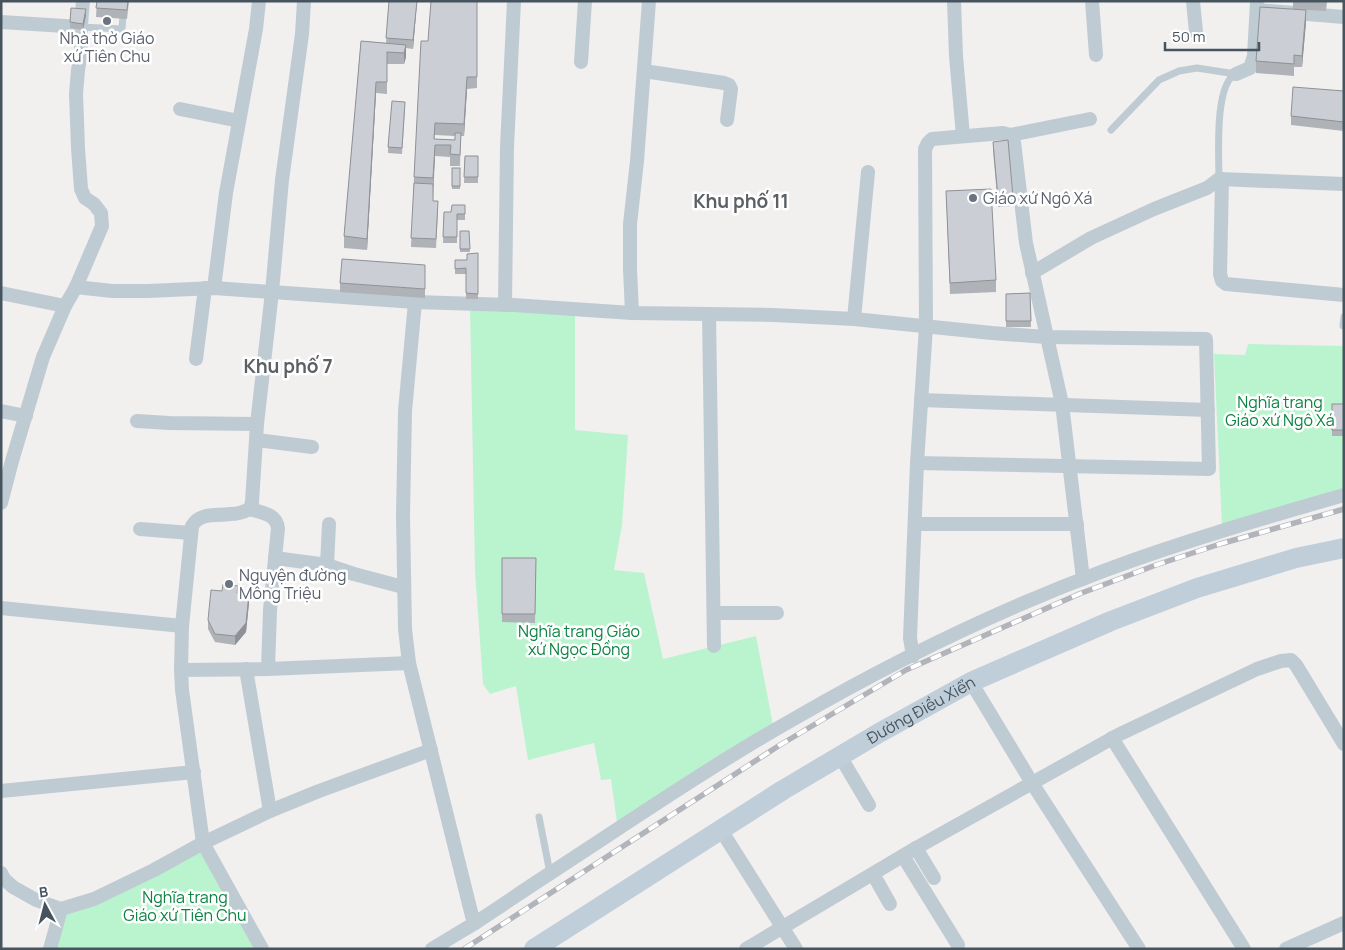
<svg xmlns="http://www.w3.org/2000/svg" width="1345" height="950" font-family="Manrope,sans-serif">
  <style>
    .green { fill: #baf4ce }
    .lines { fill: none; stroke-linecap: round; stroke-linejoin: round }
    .lane { stroke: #bfcbd3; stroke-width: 7 }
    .street { stroke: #bfcbd3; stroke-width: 14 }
    .secondary { stroke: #c0ceda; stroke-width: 20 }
    .rail-casing { stroke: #b1b5bb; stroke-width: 5.5 }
    .rail { stroke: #fff; stroke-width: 4; stroke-dasharray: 11; stroke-linecap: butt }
    .wall { fill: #afb2b7; fill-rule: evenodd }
    .shaded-wall { fill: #8e9195 }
    .building { fill: #cbcfd5; stroke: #8e9195 }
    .worship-dot { fill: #6b7280; stroke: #fff; stroke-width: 2 }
    .labels { text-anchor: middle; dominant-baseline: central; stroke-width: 5; stroke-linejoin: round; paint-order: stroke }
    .worship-label { font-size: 16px; fill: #5b616d; stroke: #fff; text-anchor: start }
    .park-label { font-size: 16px; fill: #0d8343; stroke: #fff }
    .street-label { font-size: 16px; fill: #45545f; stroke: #fff }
    .quarter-label { font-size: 19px; font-weight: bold; fill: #5b6065; stroke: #fff }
  </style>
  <rect width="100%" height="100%" fill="#f2efef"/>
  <g class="green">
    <path d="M470,308l105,5v117l53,5 -6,90 -8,45 30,3 19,86 93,-23 17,89 -156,98 -6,-44 -10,1 -7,-37 -66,17 -12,-74 -26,8 -7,-10 -8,-113z"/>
    <path d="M1248,344l96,2v145l-122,36 -8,-173 31,1z"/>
    <path d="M201,850l56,99h-203l10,-36z"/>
  </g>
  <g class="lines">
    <g class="lane">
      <path d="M81,27l41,2 2,-28"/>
      <path d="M1111,130l48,-50 20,-9 18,-3 39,6"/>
      <path d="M1219,179c0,-21 -5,-96 17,-105"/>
      <path d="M1343,326l1,-9"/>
      <path d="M539,817l11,56"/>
    </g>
    <g class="street">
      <path d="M954,1l2,55 7,80"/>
      <path d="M1092,1l4,54"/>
      <path d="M1193,1l3,31"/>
      <path d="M1257,10l87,7"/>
      <path d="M1,22l80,5v25l-3,18 -2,24 2,54 3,41 4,9 9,6 7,9 1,13 -26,61 -11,19 -22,51 -31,104 -11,42"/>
      <path d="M81,25l2,-24"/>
      <path d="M581,62l4,-61"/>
      <path d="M644,71l80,12 5,2 2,4 -4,31"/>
      <path d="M1236,74l14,-6 4,-12 3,-54"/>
      <path d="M180,109l59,12"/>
      <path d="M1010,135l80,-16"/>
      <path d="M1222,179l-2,95 2,7 4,3 118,11"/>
      <path d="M1032,273l59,-35 63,-29 53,-21 12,-9 125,5"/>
      <path d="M76,287l36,4h36l66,-3 201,14 98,3 119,8 142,2 80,4 138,14 54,4 160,2 3,130 -292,-6"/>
      <path d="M214,288l12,-95 30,-164 3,-28"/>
      <path d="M1,293l64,13"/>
      <path d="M415,302l-10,109 -2,104 2,114 4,34 63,253 3,7c25,-16 49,-33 74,-49 80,-52 160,-107 243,-154 100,-58 206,-110 314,-150 78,-29 158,-52 238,-75"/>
      <path d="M505,305l2,-158 7,-146"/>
      <path d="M632,313l-2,-44v-45l7,-63 12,-160"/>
      <path d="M709,314l5,332"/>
      <path d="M854,319l14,-147"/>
      <path d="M196,359l9,-71"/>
      <path d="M921,400l287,10"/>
      <path d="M1,411l25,5"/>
      <path d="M137,421l32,2 88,1"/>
      <path d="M257,440l55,7"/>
      <path d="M250,509c13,4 26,5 28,19l-8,82 -2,59"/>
      <path d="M329,524l-2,41 27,9 49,13"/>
      <path d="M916,524h161"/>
      <path d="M140,529l51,4"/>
      <path d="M275,558l52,7"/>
      <path d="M1,608l181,18"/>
      <path d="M714,613h63"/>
      <path d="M913,656l-3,-18 7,-175 9,-136 -1,-178 3,-6 4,-4 71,-6 7,2 4,7 12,101 36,161 21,175"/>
      <path d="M246,669l24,142"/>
      <path d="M181,670l87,-1 141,-6"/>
      <path d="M971,682l61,101 107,166"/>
      <path d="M1112,738l132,211"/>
      <path d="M840,756l29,49"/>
      <path d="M1,791l193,-19"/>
      <path d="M721,830l75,119"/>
      <path d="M916,848l18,30"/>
      <path d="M903,856l55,89"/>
      <path d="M1,873l3,6 9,8 23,13 25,9 33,-10 60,-29 49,-27 67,-32 49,-20 112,-41"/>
      <path d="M873,874l17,30"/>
      <path d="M50,949l11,-40"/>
      <path d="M262,949l-59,-106 -21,-153 -1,-20 1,-44 10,-100c8,-14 24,-10 38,-12 7,0 14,-2 20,-5l2,-7 5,-78 15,-132 10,-112 20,-146 2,-33"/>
      <path d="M432,949l43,-26"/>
      <path d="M746,949l170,-101 202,-113 139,-66 24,-8 10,-1 5,5 48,79"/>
      <path d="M1286,949l58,-26"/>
    </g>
    <path class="secondary" id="s1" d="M534,949l249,-159 96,-57 92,-51 140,-61 86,-33 99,-30 48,-10"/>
    <defs>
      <path id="rail" d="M464,949l316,-204 126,-75 173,-76 77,-29 64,-21 124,-35"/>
    </defs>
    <use href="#rail" class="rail-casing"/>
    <use href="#rail" class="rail"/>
  </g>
  <g class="wall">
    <path d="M97,1h32l-2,18 -31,-2z"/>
    <path d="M389,1h28l-4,48 -7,-1v9l-2,7h-17v30l-11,-1 -9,157 -23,-2v-12l17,-195 25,2z"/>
    <path d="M477,1v87l-10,1 -3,47h-3l-1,30h-10v-9l-15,-1 -2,45 5,9 -2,38 -25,-1 3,-70 14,-136zM435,135l20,1v4l-21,-1z"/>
    <path d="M1293,1h34l-1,10 -33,-2z"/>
    <path d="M71,8l15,7 -3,15 -13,-2z"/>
    <path d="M1306,22l-4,45h-8v9l-38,-3v-12z"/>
    <path d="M1344,91v40l-53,-6v-9z"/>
    <path d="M405,108l-3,46 -14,-1v-6z"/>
    <path d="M993,142l20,55v9l-15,1 -5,-57z"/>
    <path d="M465,156l13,21v6h-14z"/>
    <rect x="452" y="168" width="8" height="21"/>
    <path d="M946,191l50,89v12l-46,2z"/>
    <path d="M465,205v15h-8v23h-14l1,-31h7z"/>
    <path d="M460,231h9l1,21h-10z"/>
    <path d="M478,253v46h-12v-25h-11v-14h12z"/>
    <path d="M340,283l85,6v9l-85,-6z"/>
    <path d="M1030,293l1,34h-25v-33z"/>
    <rect x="1332" y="404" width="12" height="32"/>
    <path d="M502,558h34l-1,65 -33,-1z"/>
    <path d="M238,593l11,10 -3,29 -11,13 -20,-3 -7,-13v-9z"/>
  </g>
  <g class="shaded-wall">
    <path d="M417,1l-4,48v-9z"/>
    <path d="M86,9v6l-3,15v-6z"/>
    <path d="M1306,10v12l-4,45v-11z"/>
    <path d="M406,45v12l-2,7v-11z"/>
    <path d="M467,77v12l-3,47v-12z"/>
    <path d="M376,82v11l-9,157v-11z"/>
    <path d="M435,145v11l-2,33v-11z"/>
    <path d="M249,594v9l-3,29 -11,13v-9z"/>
  </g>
  <g class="building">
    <path d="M97,1h31l-1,9 -31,-2z"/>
    <path d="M389,1h28l-4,39 -27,-2z"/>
    <path d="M431,1h46v76h-10l-3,47 -29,-1 -1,16 21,1v-7h6l-1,22 -10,-1 1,-9h-16l-2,33 -19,-1 7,-136h7z"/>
    <path d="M1260,7l46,3 -4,46 -8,-1v9l-38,-3z"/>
    <path d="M71,8l15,1 -3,15 -13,-2z"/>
    <path d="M361,41l45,4 -2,8 -17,-1v30h-11l-9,157 -23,-3z"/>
    <path d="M1293,87l51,4v31l-53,-6z"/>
    <path d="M392,101l13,1 -3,46 -14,-1z"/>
    <path d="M1008,140l5,57 -15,1 -5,-56z"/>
    <path d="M465,156h13v21h-14z"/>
    <rect x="452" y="168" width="8" height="18"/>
    <path d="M414,183l19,1v17h5l-2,38 -25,-1z"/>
    <path d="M991,189l5,91 -46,3 -4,-92z"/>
    <path d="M452,205h13v9h-8v23h-14l1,-25h7z"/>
    <path d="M460,231h9l1,18h-10z"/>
    <path d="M478,253v41l-12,-1v-25l-11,1v-9h12v-6z"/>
    <path d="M342,259l83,6v24l-85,-6z"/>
    <path d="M1030,293l1,28h-25v-27z"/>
    <rect x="1332" y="404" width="12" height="26"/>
    <path d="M502,558h34l-1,56h-33z"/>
    <path d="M223,584l15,2 -1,7 12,1 -3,29 -11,13 -20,-2 -7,-14 3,-30 11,1z"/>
  </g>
  <g class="worship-dot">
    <circle cx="107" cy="21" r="5"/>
    <circle cx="973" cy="198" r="5"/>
    <circle cx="229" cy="584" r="5"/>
  </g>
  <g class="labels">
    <g class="worship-label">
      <text x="107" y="38" text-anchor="middle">Nhà thờ Giáo<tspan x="107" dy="18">xứ Tiên Chu</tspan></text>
      <text x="983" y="198">Giáo xứ Ngô Xá</text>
      <text x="239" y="575">Nguyện đường<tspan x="239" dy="18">Mông Triệu</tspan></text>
    </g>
    <g class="park-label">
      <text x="1280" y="402">Nghĩa trang<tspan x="1280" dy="18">Giáo xứ Ngô Xá</tspan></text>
      <text x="579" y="631">Nghĩa trang Giáo<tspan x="579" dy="18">xứ Ngọc Đồng</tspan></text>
      <text x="185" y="897">Nghĩa trang<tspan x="185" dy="18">Giáo xứ Tiên Chu</tspan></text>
    </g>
    <g class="street-label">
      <text stroke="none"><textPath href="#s1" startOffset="455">Đường Điều Xiển</textPath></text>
    </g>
    <g class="quarter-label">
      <text x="741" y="201">Khu phố 11</text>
      <text x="288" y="366">Khu phố 7</text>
    </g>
  </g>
  <rect width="1345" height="950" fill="none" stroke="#45545f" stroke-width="5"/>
  <g transform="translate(45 905) rotate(353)" stroke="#ffffff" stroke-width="4" paint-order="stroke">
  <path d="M0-4L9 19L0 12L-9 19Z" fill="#45545f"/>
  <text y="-8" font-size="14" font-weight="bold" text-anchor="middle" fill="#45545f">B</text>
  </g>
  <path d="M1165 42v8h94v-8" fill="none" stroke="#45545f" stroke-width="2.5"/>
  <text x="1172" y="42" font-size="15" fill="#45545f" stroke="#ffffff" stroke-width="4" paint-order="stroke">50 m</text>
</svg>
